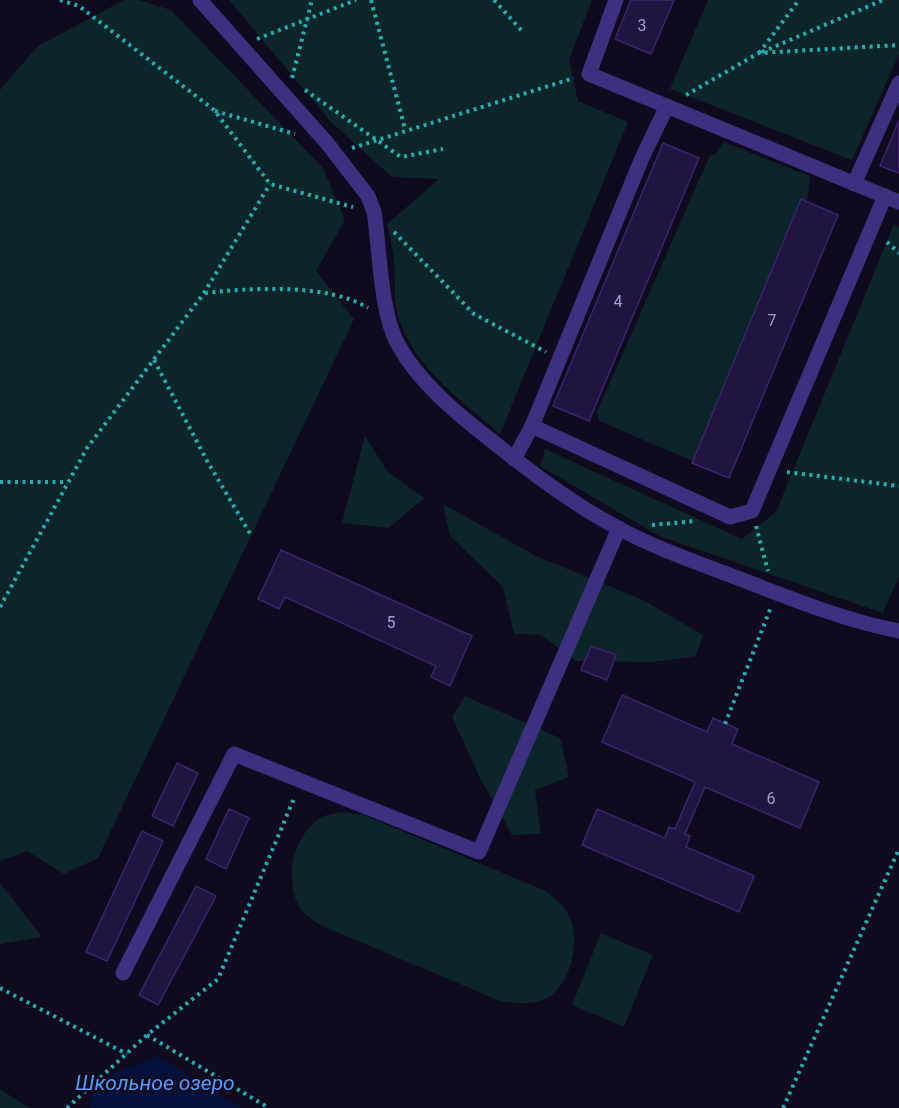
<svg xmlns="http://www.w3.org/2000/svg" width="899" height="1108" font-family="Roboto,sans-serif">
  <rect width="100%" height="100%" fill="#0f0a1d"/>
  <g fill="#0c2528">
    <polygon points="124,0 138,0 171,10 323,168 345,220 316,271 354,319 98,858 64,874 27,851 0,861 0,90 38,46"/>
    <path d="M229,0h363l-23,60 9,41 50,21 -128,312c-40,-35 -89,-68 -103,-122 -4,-16 -1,-35 -3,-51 -1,-13 -4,-25 -7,-37l52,-45 -47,-2 -61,-55z"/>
    <polygon points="708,0 899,0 899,54 852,160 670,89"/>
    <polygon points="723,142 810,176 808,196 695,462 599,421 597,412 710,155 715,155"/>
    <polygon points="894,224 899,227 899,576 883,613 659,536 540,466 545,449 742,539 776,512"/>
    <polygon points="365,436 387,471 424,498 389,528 342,523"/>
    <polygon points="443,504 536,556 643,600 703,635 696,656 652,662 576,661 541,635 514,634 503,587 450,536"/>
    <polygon points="465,696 560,738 569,777 535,790 541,834 512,835 480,778 452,717"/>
    <path d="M342,812l22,3 182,76c11,9 22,18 26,32 7,25 -3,67 -30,77 -14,5 -27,3 -42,1l-182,-77c-6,-5 -14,-10 -18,-16 -17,-28 -7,-76 24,-92 5,-2 13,-3 18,-4z"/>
    <polygon points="0,883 42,937 0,944"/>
    <polygon points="601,933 653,955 624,1027 572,1005"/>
    <polygon points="0,1089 29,1108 0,1108"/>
  </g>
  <polygon fill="#04123b" points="158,1056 242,1108 90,1108 93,1081"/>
  <g fill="#221440" stroke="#3b246e" stroke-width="1.5">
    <polygon points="631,0 674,0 651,54 615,39"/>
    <polygon points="899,120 899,173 880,166"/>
    <polygon points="663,143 699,158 589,421 553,406"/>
    <polygon points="801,199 838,215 729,478 692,463"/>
    <polygon points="281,550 472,636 450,686 431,677 436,666 285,597 279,609 258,599"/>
    <polygon points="591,646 616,655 607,680 581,670"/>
    <polygon points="622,695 707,732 713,718 738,729 732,744 819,782 800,828 705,787 685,834 690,836 686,847 754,876 739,912 582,845 597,809 665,838 669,827 675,829 695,782 602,742"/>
    <polygon points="177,763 198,773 173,826 152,816"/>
    <polygon points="229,809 249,818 226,869 206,859"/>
    <polygon points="142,831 163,841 107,961 86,952"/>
    <polygon points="196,886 216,896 158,1005 139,995"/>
  </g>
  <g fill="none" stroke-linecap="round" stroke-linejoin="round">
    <g stroke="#22aeb7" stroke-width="4" stroke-dasharray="3 4.5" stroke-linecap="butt">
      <polyline points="60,0 79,6 214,110 270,184 353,207"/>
      <polyline points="371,0 405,129"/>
      <polyline points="494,0 522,31"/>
      <polyline points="257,39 356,0"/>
      <polyline points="762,52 883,0"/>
      <polyline points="759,53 799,0"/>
      <polyline points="292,78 312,0"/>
      <polyline points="305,90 401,157 443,149"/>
      <polyline points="686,95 759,53 899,45"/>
      <polyline points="215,111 295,134"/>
      <polyline points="352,148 574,78"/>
      <polyline points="394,232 474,314 546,352"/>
      <polyline points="887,242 899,253"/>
      <path d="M205,293c44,-5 124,-10 163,15"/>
      <polyline points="154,360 206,459 252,537"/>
      <polyline points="787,472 899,486"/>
      <polyline points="0,482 66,482"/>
      <polyline points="652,525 696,521"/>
      <polyline points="756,526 768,571"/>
      <polyline points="0,607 87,448 204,293 270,184"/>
      <polyline points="725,724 771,607"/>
      <polyline points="0,988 127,1054"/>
      <polyline points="147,1035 269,1108"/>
      <polyline points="67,1108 147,1035 218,979 295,796"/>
      <polyline points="783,1108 899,849"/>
    </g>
    <g stroke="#3d3081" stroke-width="15">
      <path d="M200,0l127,143 41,53 6,16c6,38 6,102 25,134 20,36 56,66 88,91 41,33 84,66 131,91 41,22 86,37 130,54 49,19 99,39 151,49"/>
      <polyline points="616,0 589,74 899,202"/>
      <polyline points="854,184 899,83"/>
      <polyline points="532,426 642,158 667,106"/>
      <polyline points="514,459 532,426 730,517 752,511 885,196"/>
      <polyline points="123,973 234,754 479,852 619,528"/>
    </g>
  </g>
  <g text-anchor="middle" stroke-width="5" stroke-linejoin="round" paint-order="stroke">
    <g font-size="16" fill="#a79acf">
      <text x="642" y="31">3</text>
      <text x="618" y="307">4</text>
      <text x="772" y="326">7</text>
      <text x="391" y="628">5</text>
      <text x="771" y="804">6</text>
    </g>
    <g font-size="21" font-style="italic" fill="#549cff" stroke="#0f0a1d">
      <text x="155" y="1090">Школьное озеро</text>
    </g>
  </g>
</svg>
